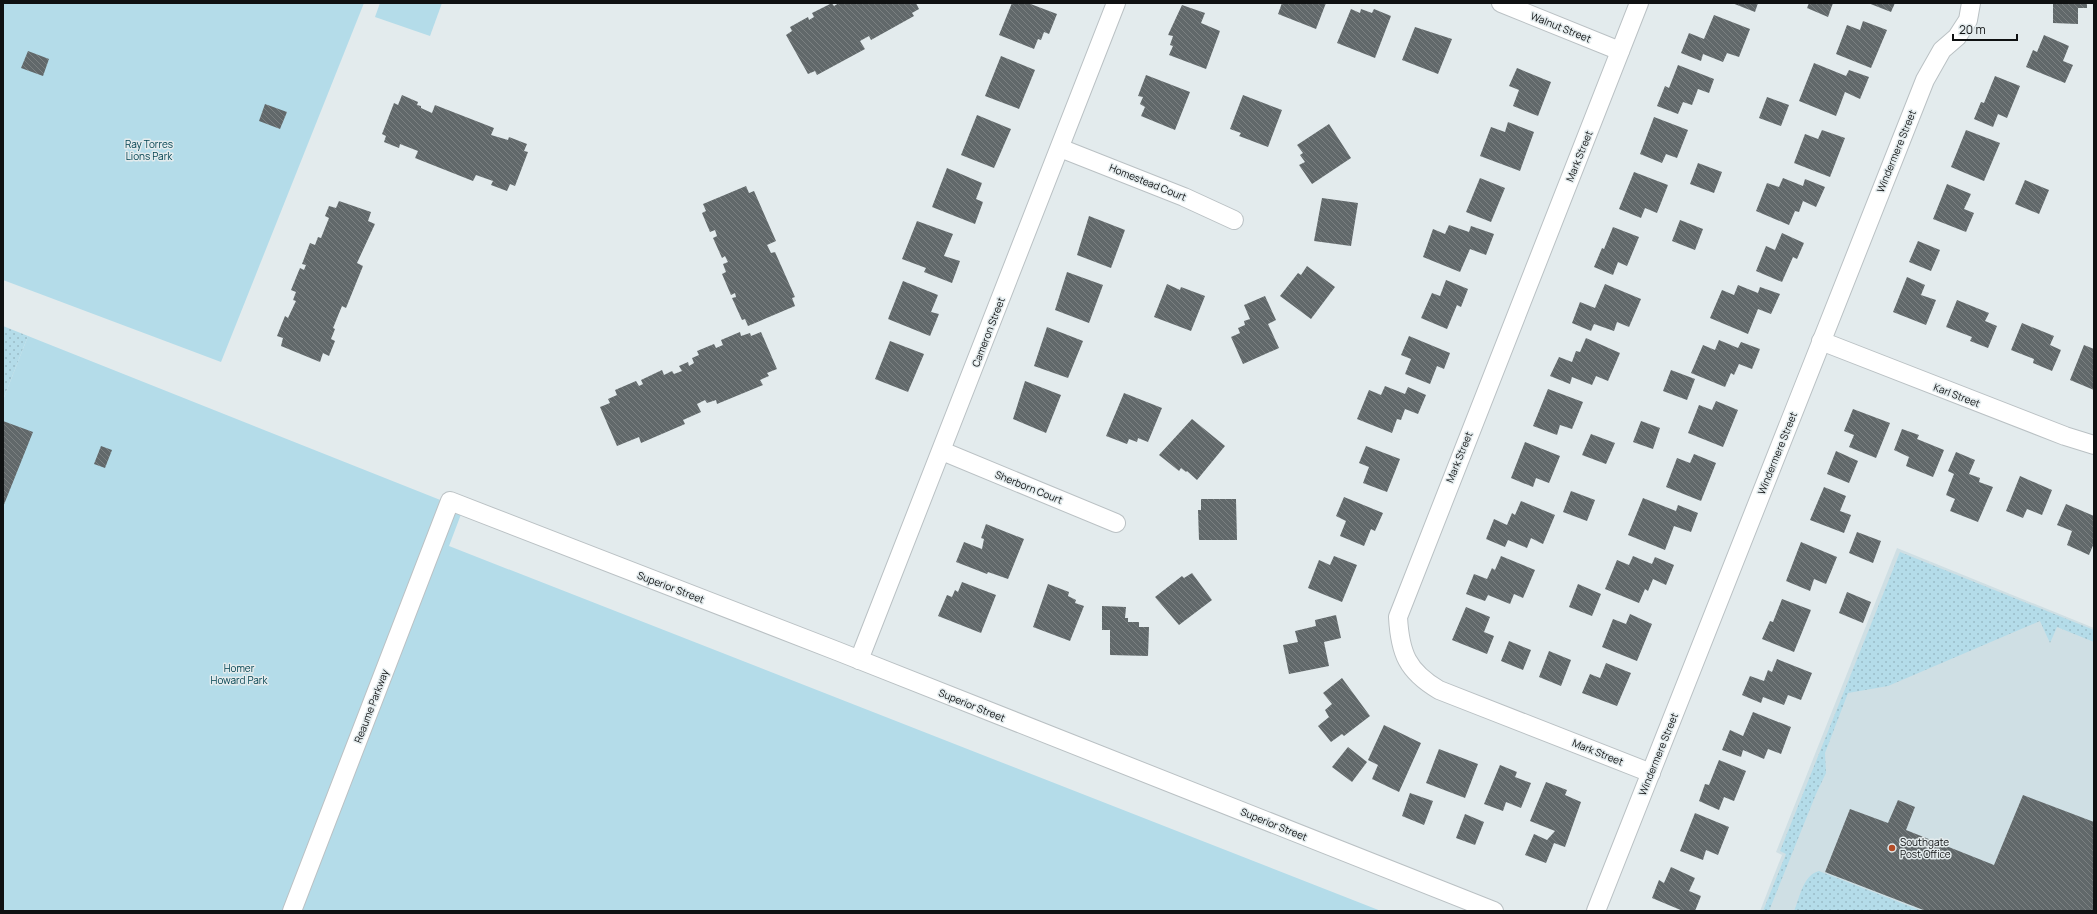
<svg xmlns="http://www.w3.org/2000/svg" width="2097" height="914" font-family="Manrope,sans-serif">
  <defs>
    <pattern id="grass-dots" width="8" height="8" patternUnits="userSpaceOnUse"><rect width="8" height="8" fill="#b4dce9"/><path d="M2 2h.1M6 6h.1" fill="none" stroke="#9abcc7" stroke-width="1.8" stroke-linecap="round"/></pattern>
    <pattern id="building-back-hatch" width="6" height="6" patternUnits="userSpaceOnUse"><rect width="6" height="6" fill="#61686a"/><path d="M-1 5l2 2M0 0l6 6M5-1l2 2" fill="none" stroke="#7b8081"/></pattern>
  </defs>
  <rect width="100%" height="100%" fill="#e3ebed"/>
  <polygon fill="#cfdfe4" points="1897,548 2094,628 2094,911 1760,911 1782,855 1776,852"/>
  <g fill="url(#grass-dots)">
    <polygon points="3,326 28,336 3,400"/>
    <polygon points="1900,552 2094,630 2094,642 2057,627 2050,643 2040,621 1888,686 1848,693 1825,753 1826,773 1816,794 1769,911 1763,911 1786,854 1780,851"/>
    <path d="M1819,871l103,40h-128c6,-14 9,-36 25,-40z"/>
  </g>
  <g fill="#b4dce9">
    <polygon points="3,3 364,3 221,362 3,280"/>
    <polygon points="380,3 442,3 430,36 375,17"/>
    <polygon points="28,336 463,509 449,546 1381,911 3,911 3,400"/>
  </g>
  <g fill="url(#building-back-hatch)">
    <polygon points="832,3 834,6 839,3 916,3 919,9 912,13 914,16 871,40 869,36 860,41 865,49 817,75 815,71 808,74 786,35 792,31 790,27 808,17 809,20 814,17 812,13"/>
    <polygon points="1012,3 1028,3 1057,14 1049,34 1044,32 1041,40 1038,39 1034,49 999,35"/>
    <polygon points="1282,3 1326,3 1316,29 1278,14"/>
    <polygon points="1732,3 1758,3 1755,12"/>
    <polygon points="1809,3 1833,3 1828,17 1807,8"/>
    <polygon points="1868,3 1895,3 1891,12"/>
    <polygon points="2053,3 2087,3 2087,8 2078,8 2078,24 2053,23"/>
    <polygon points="1182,5 1205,13 1201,23 1220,31 1206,69 1169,55 1173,46 1170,45 1173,36 1168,35"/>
    <polygon points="1351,9 1360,13 1361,9 1372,13 1374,9 1391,16 1375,58 1337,43"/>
    <polygon points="1714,15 1750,29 1739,57 1727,53 1723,62 1703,54 1701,61 1681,53 1689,33 1704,39"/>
    <polygon points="1863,21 1887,30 1871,68 1836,54 1847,25 1860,30"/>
    <polygon points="1415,27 1452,39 1438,74 1402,60"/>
    <polygon points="2044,35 2069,46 2063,61 2073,65 2065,83 2026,67 2033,50 2037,52"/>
    <polygon points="28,51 49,59 43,76 21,68"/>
    <polygon points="1001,56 1035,70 1019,109 985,96"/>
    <polygon points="1814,63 1846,76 1849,70 1869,77 1860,99 1845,92 1836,116 1799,101"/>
    <polygon points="1678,65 1714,79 1709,93 1698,89 1692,105 1683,102 1678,114 1657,106 1665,86 1669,88"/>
    <polygon points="1517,68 1551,82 1538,116 1513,106 1519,90 1509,86"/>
    <polygon points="1146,75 1190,92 1175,130 1141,116 1145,107 1140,104 1143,97 1138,96"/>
    <polygon points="1995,76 2020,86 2007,118 1998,114 1993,127 1974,119 1981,102 1984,103"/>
    <polygon points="402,95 418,102 417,105 421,106 421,108 432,113 435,105 494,128 491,135 508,140 509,137 527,144 524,151 528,152 515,186 510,184 507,191 491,185 493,181 476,175 473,181 415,158 418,151 400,144 399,148 384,142 386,136 382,134 394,103 398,105"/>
    <polygon points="1243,95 1282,110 1268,147 1239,136 1241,133 1230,129"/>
    <polygon points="1767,97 1789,105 1781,126 1759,118"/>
    <polygon points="265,104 287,112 280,129 259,121"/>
    <polygon points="977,115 1011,129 994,168 961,155"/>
    <polygon points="1654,117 1688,130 1677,158 1666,154 1662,163 1640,154"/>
    <polygon points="1508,122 1534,132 1520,171 1480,156 1491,127 1505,132"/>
    <polygon points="1329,124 1351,158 1312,184 1299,165 1305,162 1300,155 1303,153 1297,145"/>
    <polygon points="1822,130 1845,138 1830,177 1794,163 1805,134 1818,139"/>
    <polygon points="1966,130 2000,143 1984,181 1951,167"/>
    <polygon points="1698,163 1722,172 1714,193 1690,184"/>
    <polygon points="947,168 982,183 976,199 983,202 975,224 932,207"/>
    <polygon points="1634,172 1668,185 1657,213 1645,208 1641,218 1619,209"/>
    <polygon points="1480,178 1505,188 1491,222 1466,212"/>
    <polygon points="1783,178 1803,186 1805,179 1825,187 1816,207 1803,201 1799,212 1795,211 1789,225 1756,211 1767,183 1779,187"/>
    <polygon points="2025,180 2049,190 2039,214 2015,204"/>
    <polygon points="1947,184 1971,194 1964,209 1974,213 1966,232 1933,219"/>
    <polygon points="746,186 749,193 754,191 776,241 767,245 771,253 775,252 795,297 792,298 795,306 748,326 745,319 742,320 732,298 736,297 735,293 731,295 722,274 726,272 723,264 728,262 725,256 722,258 713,238 717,236 715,230 710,232 702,213 706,211 703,204"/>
    <polygon points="1322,198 1358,203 1351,246 1314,241"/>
    <polygon points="339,201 371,212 368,221 375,224 357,263 363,266 346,308 342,306 333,328 335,329 331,339 335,341 329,356 323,353 320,362 281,346 283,338 277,336 285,316 288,318 296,301 293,300 296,292 291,290 300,268 304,270 306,265 302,264 310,243 315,245 318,237 321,238 329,218 325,216 329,206 336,208"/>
    <polygon points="1089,216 1125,230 1111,268 1077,255"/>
    <polygon points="1680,220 1703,229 1695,250 1672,241"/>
    <polygon points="917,221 953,234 944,256 960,261 952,283 924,272 926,268 902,259"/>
    <polygon points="1449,225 1469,232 1471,226 1494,234 1486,255 1470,249 1460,272 1423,257 1433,229 1445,234"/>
    <polygon points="1613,227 1639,237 1627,266 1618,262 1613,275 1594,267 1602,248 1604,249"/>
    <polygon points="1782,233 1804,243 1797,259 1793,257 1782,282 1756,271 1766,246 1775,250"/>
    <polygon points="1918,241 1940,250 1931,271 1909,262"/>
    <polygon points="1307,266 1335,287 1311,319 1280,296 1298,273 1301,275"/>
    <polygon points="1067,272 1103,285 1089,323 1055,310"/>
    <polygon points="1907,277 1925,285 1921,295 1936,300 1926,325 1893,312"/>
    <polygon points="1446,280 1468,289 1461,307 1457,305 1447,329 1421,318 1432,293 1440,296"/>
    <polygon points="903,281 938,295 931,312 939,314 930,336 888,319"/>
    <polygon points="1167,284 1180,290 1181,287 1205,296 1191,331 1154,317"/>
    <polygon points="1605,284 1641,299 1629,327 1617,322 1614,331 1594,324 1591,331 1572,323 1580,302 1595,308"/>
    <polygon points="1738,285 1758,293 1760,287 1780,294 1771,314 1758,309 1748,334 1710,318 1722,290 1734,295"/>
    <polygon points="1265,296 1276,320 1268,324 1279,348 1243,364 1231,337 1240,333 1238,328 1245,325 1244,321 1250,319 1244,305"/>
    <polygon points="1957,300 1989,313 1985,321 1997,326 1988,348 1970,341 1972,337 1946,327"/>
    <polygon points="2022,323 2054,336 2050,345 2061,350 2052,371 2033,363 2034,359 2011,350"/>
    <polygon points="1047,327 1083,341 1068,378 1034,366"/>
    <polygon points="740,332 741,336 750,333 751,336 761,332 777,369 767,373 769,376 760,380 763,385 717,404 716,400 707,403 705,400 697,404 701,412 683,420 685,424 641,443 639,437 617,446 600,407 610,403 608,399 617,395 615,390 636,381 639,386 643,384 641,380 662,370 664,375 672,371 674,374 682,371 679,366 688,362 689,366 694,363 692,358 699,355 697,351 714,344 716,348 723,345 721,340"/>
    <polygon points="1409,336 1450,353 1444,369 1437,366 1430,384 1405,374 1411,359 1401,355"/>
    <polygon points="1586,338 1620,353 1608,381 1596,376 1592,385 1572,377 1570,384 1550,376 1559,357 1572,362 1576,351 1580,352"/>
    <polygon points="1719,340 1738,348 1741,342 1760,349 1752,369 1739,364 1734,375 1731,373 1725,387 1691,373 1703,345 1715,350"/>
    <polygon points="890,341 924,354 908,392 875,379"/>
    <polygon points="2084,345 2094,349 2094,390 2070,380"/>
    <polygon points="1671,370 1695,379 1687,400 1663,391"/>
    <polygon points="1025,381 1061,395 1046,433 1013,419"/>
    <polygon points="1385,386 1405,394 1408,387 1426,395 1418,414 1405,409 1401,420 1397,419 1392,433 1357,419 1369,390 1381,395"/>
    <polygon points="1548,389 1583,402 1572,429 1560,425 1557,435 1533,426"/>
    <polygon points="1124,393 1162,408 1148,442 1138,438 1137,442 1129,439 1127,444 1106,436"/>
    <polygon points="1716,401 1738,410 1723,447 1688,433 1699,405 1712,410"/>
    <polygon points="1853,409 1890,423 1876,458 1849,447 1854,435 1844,431"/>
    <polygon points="1192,419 1225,446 1197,480 1187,471 1186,472 1181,468 1179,471 1159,455"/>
    <polygon points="3,421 33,432 3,507"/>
    <polygon points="1641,421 1660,428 1653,449 1633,442"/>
    <polygon points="1902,429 1919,435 1917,439 1944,450 1933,477 1906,466 1909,457 1894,450"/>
    <polygon points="1591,434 1615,443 1606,464 1582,455"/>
    <polygon points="1525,442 1560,456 1549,483 1536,478 1533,487 1511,478"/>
    <polygon points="101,446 112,450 105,468 94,464"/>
    <polygon points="1366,446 1400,459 1387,492 1363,483 1369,467 1359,463"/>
    <polygon points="1836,451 1858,461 1849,483 1827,474"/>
    <polygon points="1956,452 1975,460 1969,474 1980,478 1979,482 1993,487 1978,522 1950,511 1955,499 1946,495 1954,474 1948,471"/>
    <polygon points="1694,454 1716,463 1701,501 1666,487 1677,458 1690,463"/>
    <polygon points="2020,476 2052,490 2042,515 2027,509 2023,518 2006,511"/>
    <polygon points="1824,487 1846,496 1840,511 1851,515 1844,533 1810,520"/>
    <polygon points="1571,491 1595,500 1587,521 1563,512"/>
    <polygon points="1344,497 1383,513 1375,531 1371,529 1364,546 1340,536 1346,521 1336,516"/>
    <polygon points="1643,498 1676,511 1678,505 1698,513 1691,532 1674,526 1665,550 1628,535"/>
    <polygon points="1201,499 1236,499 1237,540 1199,540 1198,510 1201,510"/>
    <polygon points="1521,501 1555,515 1543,544 1531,538 1527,548 1508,540 1505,547 1486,539 1494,519 1507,525 1512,513 1515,515"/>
    <polygon points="2066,504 2094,516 2094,543 2089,555 2067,545 2072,531 2057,525"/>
    <polygon points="986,524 1024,539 1008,579 988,572 987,574 956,562 964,542 982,549 984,539 981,538"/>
    <polygon points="1857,532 1881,541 1873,563 1849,553"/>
    <polygon points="1801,542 1837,557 1826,584 1814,579 1810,591 1786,581"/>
    <polygon points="1334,556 1357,565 1342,602 1308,588 1319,560 1330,565"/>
    <polygon points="1501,556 1535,570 1523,598 1514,594 1510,604 1488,595 1485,601 1466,594 1474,574 1487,579 1492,568 1495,570"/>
    <polygon points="1633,556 1652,564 1655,557 1674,565 1666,585 1653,579 1648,591 1645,589 1639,603 1605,589 1617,560 1629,565"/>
    <polygon points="1192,573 1212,600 1179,625 1155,597 1182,576 1184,578"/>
    <polygon points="962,582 996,595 981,633 938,616 947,595 952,597 955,590 958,592"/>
    <polygon points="1048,584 1069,592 1068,596 1076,600 1075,603 1084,606 1070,641 1033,627"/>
    <polygon points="1578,584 1601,594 1592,616 1569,607"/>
    <polygon points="1847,592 1871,602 1863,623 1839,613"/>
    <polygon points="1782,599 1811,610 1794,652 1762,639 1770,621 1773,622"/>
    <polygon points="1102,606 1126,607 1125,618 1128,618 1128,622 1139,622 1139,627 1149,627 1148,656 1110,655 1110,630 1102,630"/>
    <polygon points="1466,607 1490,617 1484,632 1494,636 1487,654 1452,640"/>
    <polygon points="1630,614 1652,624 1637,661 1602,647 1613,619 1626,624"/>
    <polygon points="1336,615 1341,638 1324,642 1329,666 1289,674 1283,645 1298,642 1295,631 1316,626 1315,620"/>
    <polygon points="1509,641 1531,650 1523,670 1501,661"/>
    <polygon points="1549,651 1571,660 1561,686 1539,677"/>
    <polygon points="1777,659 1812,673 1801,700 1788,695 1784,705 1763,697 1761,703 1742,695 1750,676 1764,681 1768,670 1772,672"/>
    <polygon points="1606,663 1631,673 1617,706 1582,693 1590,674 1600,678"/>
    <polygon points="1342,678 1370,716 1344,736 1342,734 1331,742 1318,726 1329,717 1325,710 1332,704 1323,693"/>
    <polygon points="1753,712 1791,727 1781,754 1768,749 1764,759 1743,750 1741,757 1722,750 1730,730 1743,736"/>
    <polygon points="1384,725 1421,743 1399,792 1372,779 1378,765 1368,760"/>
    <polygon points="1348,747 1367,762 1352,782 1332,767"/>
    <polygon points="1439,749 1478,764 1465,798 1426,783"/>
    <polygon points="1719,760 1746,771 1734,801 1724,797 1719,810 1699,801 1705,784 1709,785"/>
    <polygon points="1500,765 1517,772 1515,777 1531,783 1521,808 1506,802 1503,811 1484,804"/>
    <polygon points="1546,782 1567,790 1565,795 1581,802 1565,847 1554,843 1546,863 1525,855 1534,834 1547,840 1555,831 1530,821"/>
    <polygon points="1410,793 1433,801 1424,825 1402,816"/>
    <polygon points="2023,795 2094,822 2094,911 1926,911 1825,872 1850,809 1888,823 1898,800 1915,807 1906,830 1994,865"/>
    <polygon points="1695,813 1729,827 1718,855 1706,850 1703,860 1680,851"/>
    <polygon points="1465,814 1484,822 1475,845 1456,838"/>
    <polygon points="1671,867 1695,878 1689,891 1701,896 1695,911 1683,911 1652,898 1659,880 1664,883"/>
  </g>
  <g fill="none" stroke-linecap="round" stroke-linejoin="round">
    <g stroke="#bac1c4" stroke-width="20">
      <g id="street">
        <polyline points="1501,3 1620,51"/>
        <path d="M1639,3l-241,614c2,36 9,54 41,73l212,83"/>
        <polyline points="1060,148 1184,197 1234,220"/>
        <polyline points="1821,341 2065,436 2094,445"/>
        <polyline points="942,451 1116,523"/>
        <polyline points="859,660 1116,3"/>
        <polyline points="292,911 450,501 837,651 1494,911"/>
        <polyline points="1596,911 1925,80 1942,50 1957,37 1968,20 1971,3"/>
      </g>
    </g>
    <use href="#street" stroke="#fff" stroke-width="18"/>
  </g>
  <circle fill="#b34c27" stroke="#e3ebed" stroke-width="1.5" cx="1892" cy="848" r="4"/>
  <g text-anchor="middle" stroke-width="3" stroke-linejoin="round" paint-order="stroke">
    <g font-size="10" fill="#0f1112" stroke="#e3ebed">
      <text transform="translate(1561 27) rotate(22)" y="4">Walnut Street</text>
      <text transform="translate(1896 151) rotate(-68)" y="4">Windermere Street</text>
      <text transform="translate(1579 156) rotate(-68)" y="4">Mark Street</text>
      <text transform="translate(1148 182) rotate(22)" y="4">Homestead Court</text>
      <text transform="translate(988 332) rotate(-69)" y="4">Cameron Street</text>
      <text transform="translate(1957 395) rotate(21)" y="4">Karl Street</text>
      <text transform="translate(1777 453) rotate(-68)" y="4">Windermere Street</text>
      <text transform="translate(1459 457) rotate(-68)" y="4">Mark Street</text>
      <text transform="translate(1029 487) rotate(22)" y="4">Sherborn Court</text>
      <text transform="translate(671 587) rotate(21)" y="4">Superior Street</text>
      <text transform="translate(972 705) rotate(22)" y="4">Superior Street</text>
      <text transform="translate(371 706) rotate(-69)" y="4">Reaume Parkway</text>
      <text transform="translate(1598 752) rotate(22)" y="4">Mark Street</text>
      <text transform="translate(1658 754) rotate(-68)" y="4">Windermere Street</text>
      <text transform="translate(1274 824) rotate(22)" y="4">Superior Street</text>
    </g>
    <g font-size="10" fill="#00414f" stroke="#e3ebed">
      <text x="149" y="148">Ray Torres<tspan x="149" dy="12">Lions Park</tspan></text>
      <text x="239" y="672">Homer<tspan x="239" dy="12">Howard Park</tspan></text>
    </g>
    <g font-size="10" fill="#0f1112" stroke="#e3ebed" text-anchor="start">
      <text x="1900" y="846">Southgate<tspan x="1900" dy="12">Post Office</tspan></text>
    </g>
  </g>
  <rect width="2097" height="914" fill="none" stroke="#0f1112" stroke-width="8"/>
  <path d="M1953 34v6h64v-6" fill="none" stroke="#0f1112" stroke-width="2"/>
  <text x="1959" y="34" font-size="12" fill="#0f1112" stroke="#e3ebed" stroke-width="3" paint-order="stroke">20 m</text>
</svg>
